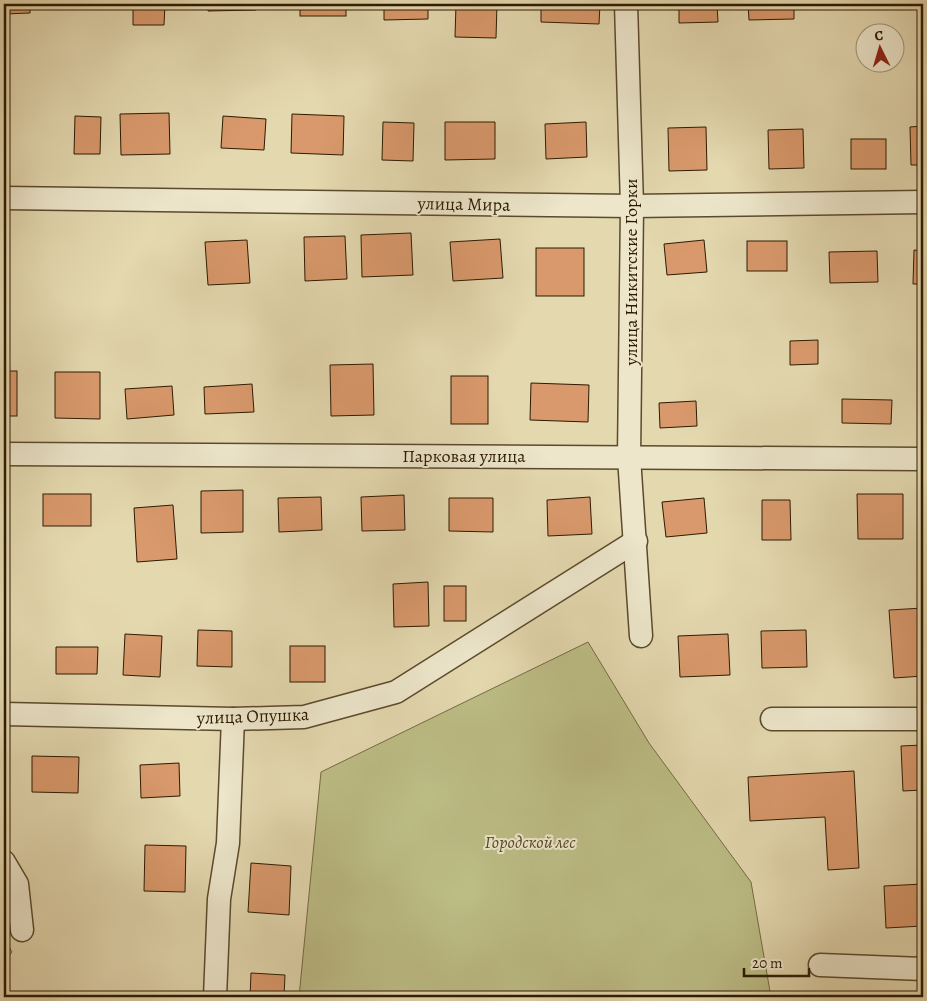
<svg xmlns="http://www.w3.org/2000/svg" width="927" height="1001" font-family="Alegreya,serif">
  <rect width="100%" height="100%" fill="#e4d8af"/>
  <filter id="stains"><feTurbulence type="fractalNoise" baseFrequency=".004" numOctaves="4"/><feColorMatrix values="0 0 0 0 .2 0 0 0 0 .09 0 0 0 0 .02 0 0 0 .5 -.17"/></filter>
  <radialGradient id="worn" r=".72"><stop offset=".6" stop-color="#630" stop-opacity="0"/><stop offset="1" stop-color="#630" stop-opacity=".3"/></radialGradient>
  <g fill="#bcbc85" stroke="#746b43">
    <polygon points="588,642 649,743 751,882 771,997 299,997 321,772"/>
    <polygon points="4,938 12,952 4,962"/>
  </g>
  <g fill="#d9996c" stroke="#2d1a01">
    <polygon points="4,4 30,4 30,13 4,14"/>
    <polygon points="133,4 165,4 164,25 133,25"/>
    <polygon points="208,4 256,4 256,10 208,11"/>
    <rect x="300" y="4" width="46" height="12"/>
    <polygon points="384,4 428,4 428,19 384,20"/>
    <polygon points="456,4 497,4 496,38 455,37"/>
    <polygon points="541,4 600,4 599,24 541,22"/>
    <polygon points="679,4 717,4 718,22 679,23"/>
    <polygon points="748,4 794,4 794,19 749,20"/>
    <polygon points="169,113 170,154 121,155 120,114"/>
    <polygon points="292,114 344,116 343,155 291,153"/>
    <polygon points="75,116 101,117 100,154 74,154"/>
    <polygon points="223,116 266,119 264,150 221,148"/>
    <polygon points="383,122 414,123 413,161 382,160"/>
    <polygon points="445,122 495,122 495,159 445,160"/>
    <polygon points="586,122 587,157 546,159 545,124"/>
    <polygon points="923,126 923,165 911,165 910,127"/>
    <polygon points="706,127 707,170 669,171 668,128"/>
    <polygon points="803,129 804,168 769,169 768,130"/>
    <rect x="851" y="139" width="35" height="30"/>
    <polygon points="411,233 413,275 362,277 361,235"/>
    <polygon points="345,236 347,279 305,281 304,237"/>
    <polygon points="500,239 503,278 453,281 450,242"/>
    <polygon points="247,240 250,283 208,285 205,242"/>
    <polygon points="704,240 707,272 667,275 664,244"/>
    <rect x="747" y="241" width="40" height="30"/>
    <rect x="536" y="248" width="48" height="48"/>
    <polygon points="914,250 923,251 923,284 913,284"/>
    <polygon points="877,251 878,282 830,283 829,252"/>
    <polygon points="818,340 818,364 790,365 790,341"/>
    <polygon points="373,364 374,415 331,416 330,365"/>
    <rect x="4" y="371" width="13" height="45"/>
    <polygon points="55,372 100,372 100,419 55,418"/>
    <rect x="451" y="376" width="37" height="48"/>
    <polygon points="531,383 589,385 588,422 530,420"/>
    <polygon points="252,384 254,412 205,414 204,387"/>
    <polygon points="172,386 174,415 127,419 125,389"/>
    <polygon points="842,399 892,400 891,424 842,423"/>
    <polygon points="696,401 697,426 660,428 659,403"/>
    <polygon points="243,490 243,532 201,533 201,491"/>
    <polygon points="4,492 7,492 9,530 4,530"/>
    <rect x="43" y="494" width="48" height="32"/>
    <polygon points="857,494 903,494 903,539 858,539"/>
    <polygon points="404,495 405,530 362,531 361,497"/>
    <polygon points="321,497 322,530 279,532 278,498"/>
    <polygon points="590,497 592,534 548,536 547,500"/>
    <polygon points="449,498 493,498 493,532 449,531"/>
    <polygon points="704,498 707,533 666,537 662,502"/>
    <polygon points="762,500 790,500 791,540 762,540"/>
    <polygon points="173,505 177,559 137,562 134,508"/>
    <polygon points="428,582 429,626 394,627 393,584"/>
    <rect x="444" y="586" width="22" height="35"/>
    <polygon points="923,608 923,676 894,678 889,610"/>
    <polygon points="198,630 232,631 232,667 197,666"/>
    <polygon points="806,630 807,667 762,668 761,631"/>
    <polygon points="125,634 162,636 160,677 123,675"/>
    <polygon points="728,634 730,675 680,677 678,636"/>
    <rect x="290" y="646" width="35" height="36"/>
    <polygon points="56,647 98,647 97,674 56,674"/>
    <polygon points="923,745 923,790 903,791 901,746"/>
    <polygon points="32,756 79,757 78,793 32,792"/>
    <polygon points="179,763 180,796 141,798 140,765"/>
    <polygon points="854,771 859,868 828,870 825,817 750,821 748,777"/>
    <polygon points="145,845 186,846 185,892 144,891"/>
    <polygon points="251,863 291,866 289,915 248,912"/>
    <polygon points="923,884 923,926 886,928 884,886"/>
    <polygon points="251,973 285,975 284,997 250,997"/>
  </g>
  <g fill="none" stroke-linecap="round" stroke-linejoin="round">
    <g stroke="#5b4a2c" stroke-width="25">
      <g id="minor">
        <polyline points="626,4 632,206 629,457 641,636"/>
        <polyline points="4,198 632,206 923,202"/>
        <polyline points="4,454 923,459"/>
        <polyline points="4,714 233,719 304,717 396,692 636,541"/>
        <polyline points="772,719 923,719"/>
        <polyline points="4,862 17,884 22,930"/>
        <polyline points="820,965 923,969"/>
        <polyline points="215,997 219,899 228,843 233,719"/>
      </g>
    </g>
    <use href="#minor" stroke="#ede6cb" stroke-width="22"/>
  </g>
  <g text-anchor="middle" stroke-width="4" stroke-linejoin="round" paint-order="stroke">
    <g font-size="18" fill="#2d1a01" stroke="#ede6cb">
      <text transform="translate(464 204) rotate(1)" y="6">улица Мира</text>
      <text transform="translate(631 272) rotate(-90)" y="6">улица Никитские Горки</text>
      <text x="464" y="462">Парковая улица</text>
      <text transform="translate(253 716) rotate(-2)" y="6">улица Опушка</text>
    </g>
    <g font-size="18" font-style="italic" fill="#584b29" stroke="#ede6cb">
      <text x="530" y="848">Городской лес</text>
    </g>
  </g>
  <rect width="927" height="1001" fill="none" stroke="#e4d8af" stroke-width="20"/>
  <rect x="5" y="5" width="917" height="991" fill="none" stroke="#2d1a01" stroke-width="2.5"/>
  <rect x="10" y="10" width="907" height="981" fill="none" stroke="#2d1a01"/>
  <g transform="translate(880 48) rotate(355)"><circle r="24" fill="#ede6cb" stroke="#a0947a"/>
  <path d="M0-4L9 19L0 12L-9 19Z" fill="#8f2418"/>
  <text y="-8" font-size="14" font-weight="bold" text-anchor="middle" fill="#2d1a01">С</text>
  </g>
  <path d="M744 968v8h65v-8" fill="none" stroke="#2d1a01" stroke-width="2.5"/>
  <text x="752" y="968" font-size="15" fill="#2d1a01" stroke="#ede6cb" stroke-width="4" paint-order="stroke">20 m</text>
  <rect width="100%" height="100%" filter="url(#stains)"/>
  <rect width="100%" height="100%" fill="url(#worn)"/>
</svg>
